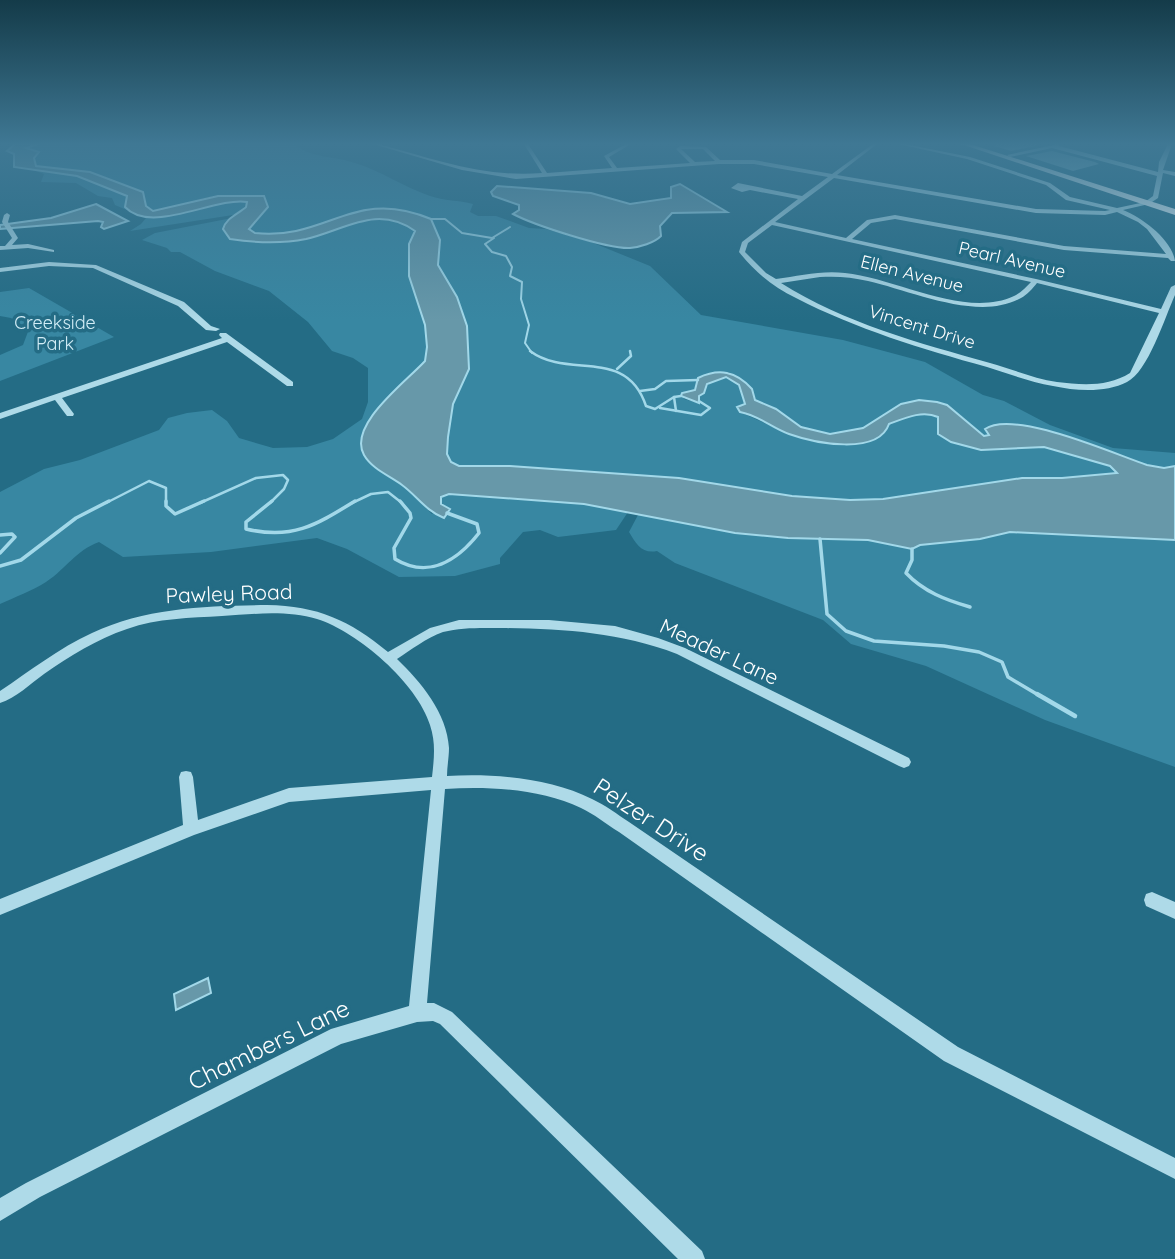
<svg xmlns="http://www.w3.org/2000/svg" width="1175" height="1259" font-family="Quicksand,sans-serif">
  <rect width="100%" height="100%" fill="#246c85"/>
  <g fill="#3887a2">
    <path d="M38,144h256c16,14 40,12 61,19 26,8 49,24 75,33 14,5 29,4 43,8l-3,8 8,4h18l33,12 17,1 45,13 59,24 51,49 142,25 82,22 58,33 21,6 46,24 63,23 62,5v13c-38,7 -73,-23 -109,-30 -18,-3 -65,-3 -82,0l-25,-22 -22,-12 -18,-2 -18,4 -38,24 -33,6 -15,-2 -14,-5 -25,-18 -21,-9 -26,-28 -31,11 -3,7 -13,3 2,6 15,4c0,-15 14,-24 27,-26l13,8 6,20 -5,7 49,22 35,8 95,-28 19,3 -1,10 45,23 63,-3 65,19 7,7 -55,5h-40l-139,21 -33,1 -58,-4 -113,-18 -220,-12 -8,-4 -4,-8 1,-17 5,-33 16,-35 -2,-43 -10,-29 -19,-32 2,-25 -9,-21c-74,-32 -106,21 -176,14l-6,-4 19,-22c-11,-4 -25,-12 -38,-12 -26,-1 -50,14 -77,16l-7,-5 -1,-7c-32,-26 -69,-28 -109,-33l-2,-8 5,-6 -13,-5z"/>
    <polygon points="36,171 77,176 120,192 127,196 133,213 195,210 225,202 248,202 242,210 233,215 130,231 141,224 146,218 115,205 112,198 98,196 76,183 41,182 44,174"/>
    <path d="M232,218l-7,6 5,15c26,4 51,6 77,0 38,-9 70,-35 108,-8l-6,13v32l16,49 2,22 -2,14 -44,43 -9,61 30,19 30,30 9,-10v-8l8,-2 135,10 151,29 53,5 80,2 44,9 8,-4 60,-6 30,-7 165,8v227l-130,-47 -119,-54 -75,-22 -28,-24 -148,-57 -18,-12c-15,3 -21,-7 -28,-19l9,-17 -10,-3 -12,18 -58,7 -18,-7 -17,2 -23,26v6l-45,12 -56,1 -52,-28 -30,-11 -106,14 -88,5 -24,-15c-24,9 -32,26 -53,40 -14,9 -31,15 -46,22v-112l44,-23 36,-9 79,-30 9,-12 19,-5 25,-3 15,11 12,17 34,10 34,-1 26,-8 29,-20 6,-17v-34l-15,-10 -21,-7 -24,-29 -39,-31 -54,-20 -35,-19h-9l-4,-4 -25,-8 13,-7z"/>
    <polygon points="29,288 114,337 0,381 0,355 23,345 29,329 11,318 0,316 0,292"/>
  </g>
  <g fill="#6798a9" stroke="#a2d8e9" stroke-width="2">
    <path d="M15,144h23l-12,4 13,4 -5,6 2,8 54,6 53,20 3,14 7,5 65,-15h46l4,11 -19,22 6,4c72,8 99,-47 176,-14l9,21 -2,25 19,32 10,29 2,43 -16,35 -5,33 -1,17 4,8 8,4h51l169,12 113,18 58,4 33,-1 139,-21h40l55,-5 -7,-7 -66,-19 -63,3 -30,-8 -13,-8v-17c-16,-7 -33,1 -49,7 -11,32 -75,19 -100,10 -17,-6 -31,-19 -49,-22l-3,-5 8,-3 -6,-19 -13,-8 -19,7 -3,9 -5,3v7l-18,-7 1,-3 13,-3 3,-12c21,-10 38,-7 54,11l3,11 21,9 25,18 29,7 33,-6 38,-24 18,-4 18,2 10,3 37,31 5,-1 -4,-6c29,-20 129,25 162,36l17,3 11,-2v74l-165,-8 -30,7 -60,6 -8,4 -44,-9 -80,-2 -53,-5 -151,-29 -135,-10 -8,3v7l9,5 -6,9c-18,-7 -27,-22 -42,-33 -12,-9 -30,-16 -38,-30 -17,-30 43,-74 61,-94l2,-14 -2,-22 -16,-49v-32l6,-13c-38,-27 -70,-1 -109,8 -25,5 -50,4 -76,0l-7,-10c3,-11 15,-15 23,-22l1,-5c-33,-5 -96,33 -122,5l2,-11 -50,-20 -63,-9v-13l-7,-3z"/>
    <path d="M680,184l47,28 -55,1 -12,13 1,10c-7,7 -21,11 -31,12 -23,1 -96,-23 -117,-34l6,-4v-5l-26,-9 -2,-4 6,-6 94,7 39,11 41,-6v-11z"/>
    <polygon points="96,204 128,221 104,229 101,227 103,222 98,221 0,229 0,225 51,218"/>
    <polygon points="208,978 211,993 176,1010 174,994"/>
  </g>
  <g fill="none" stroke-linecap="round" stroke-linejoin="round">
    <g stroke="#a2d8e9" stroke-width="2">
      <polyline points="431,219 445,219 462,233 492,238 510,227"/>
      <polyline points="494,238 485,244 492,252 506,256 512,267 510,276 522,282 521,299 529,325 525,343 532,353"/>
    </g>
    <g stroke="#a2d8e9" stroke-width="2.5">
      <path d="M530,351c39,29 96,-5 116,55l9,3 19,-12 7,-1"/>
      <polyline points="617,369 631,356 630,351"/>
      <polyline points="640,391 655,389 666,381 698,380"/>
      <polyline points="674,397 676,411"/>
      <polyline points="660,408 701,415 710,408 699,401"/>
      <polyline points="106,503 149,481 166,488 166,503"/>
      <polyline points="200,503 256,478 283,475 288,480 284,489 270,503"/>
      <polyline points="352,503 371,494 388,492 402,503"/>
    </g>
    <g stroke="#a2d8e9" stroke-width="3.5">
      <polyline points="166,501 166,506 175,514 204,501"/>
      <path d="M272,501l-26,21v7c47,11 70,-4 109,-28"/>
      <path d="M400,501l10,12 1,5 -17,30 1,11c33,20 62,2 84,-26l-2,-9 -30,-11"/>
      <polyline points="0,535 12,534 15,537 0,553"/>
      <polyline points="820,539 827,614 846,631 874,641 944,646 979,652 1002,662 1008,677 1040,696"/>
      <path d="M912,549v11l-6,13c18,19 40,27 64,34"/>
      <polyline points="0,566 21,560 76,518 109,501"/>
    </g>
    <polyline stroke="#a2d8e9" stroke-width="4.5" points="1037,694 1075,716"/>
  </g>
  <g fill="#75adc0">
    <polygon points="994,144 1035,144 1040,145 1011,151 994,146"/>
    <polygon points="1052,151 1095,162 1099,164 1073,171 1026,156"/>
  </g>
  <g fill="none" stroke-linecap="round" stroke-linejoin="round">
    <g fill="#aedae8" fill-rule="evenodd">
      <path d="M373,144h6c54,15 106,34 163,29l-18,-29h4l19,29 65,-5 -8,-12 22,-12h5l-22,13 8,11 73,-5 -14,-14 4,-3 26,1 14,13h34l78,14 41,-30h4l-40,31 199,34 69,2 5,-1 -44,-10 -20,-15 -79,-26 -69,-15h7l65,13 80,26 20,14 47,11 28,-6 8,-6 4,-20 -105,-28 -42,9 -3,-2 51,-11 2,1 -1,1 99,26 1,-10 9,-18h4l-9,26 12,2v4l-12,-3 -5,25 -9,6 -26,6c20,8 49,30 52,51h-4l-3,-3 -104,-8 -169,-31 -24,4 -19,16 184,40 125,30 10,-22 4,-2v10c-10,22 -27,77 -48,87 -21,11 -51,9 -74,4 -22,-4 -44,-12 -66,-19 -65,-18 -131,-38 -191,-69 -23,-11 -41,-26 -57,-46l3,-10 56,-43 -48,-9 -8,2 -11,-4 7,-5 64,13 26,-19 -74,-13h-35l-203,15 -54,-9zM681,149h22l12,12 -20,1zM834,178l202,35 69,2 12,-3 21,10 9,7 19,25 -102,-8 -169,-31 -28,5 -21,18 -71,-16zM772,225l259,57c-5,5 -10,11 -17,14 -49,23 -118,-18 -169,-23 -23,-3 -46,3 -69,6l-10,-6 -21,-21 3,-9zM820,277c16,-1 32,0 48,4 44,10 111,41 153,17 6,-3 12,-10 16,-15l122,30 -29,60c-22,14 -48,12 -73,9 -22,-3 -45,-13 -67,-19 -71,-20 -146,-40 -209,-80z"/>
      <polygon points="7,213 10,215 8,222 18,238 12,245 28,244 54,250 54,252 28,248 0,250 0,246 5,246 12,238 2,222 4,215"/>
      <polygon points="49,262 96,265 184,302 211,326 220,329 216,331 206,330 178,306 93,268 49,266 0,272 0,268"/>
      <polygon points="220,333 226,333 293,382 293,386 287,386 227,342 62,398 74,414 73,416 67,416 55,400 0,419 0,413 222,338 219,335"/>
      <path d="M267,605c51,1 82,15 121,47l42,-24 29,-8h90l66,6 43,12 27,10 224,110 2,4 -2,4 -5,2 -5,-2 -222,-112c-58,-22 -114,-25 -175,-26 -19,0 -40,-1 -59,4 -17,6 -32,18 -46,27 24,23 50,54 52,89 0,9 -2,19 -2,28 45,-3 104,2 145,23 13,6 25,15 37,23l329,225 217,111v21l-231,-118 -325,-229c-13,-8 -25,-18 -38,-24 -40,-19 -92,-22 -136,-19l-18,214h7l18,9 250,239 3,8h-27l-238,-235 -7,-3 -16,1 -76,22 -301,153 -40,24v-23l26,-15 305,-154 78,-23 22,-216 -142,12 -95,33 -194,80v-16l183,-74 -4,-48 2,-5 5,-1 5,1 2,5 5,43 91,-32 143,-11c2,-18 4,-34 -2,-52 -13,-42 -72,-93 -113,-106 -30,-9 -64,-5 -95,-3 -32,2 -64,2 -95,13 -30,10 -57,27 -83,45 -14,10 -28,24 -44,29v-12c30,-20 59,-43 92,-58 55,-26 116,-27 175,-28z"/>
      <polygon points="1152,892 1175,902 1175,919 1146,906 1144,900 1146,894"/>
    </g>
    <polygon fill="#f0fafe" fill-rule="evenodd" points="961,144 970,144 1175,209 1175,215"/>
  </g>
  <linearGradient id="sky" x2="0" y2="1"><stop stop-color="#143b49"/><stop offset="0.45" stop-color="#3f7894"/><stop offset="1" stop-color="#3f7894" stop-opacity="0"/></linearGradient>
  <rect width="1175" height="320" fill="url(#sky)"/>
  <g text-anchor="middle" stroke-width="7" stroke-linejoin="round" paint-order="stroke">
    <g font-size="18" fill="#fff" stroke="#246c85">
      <text transform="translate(1012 260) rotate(13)" y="6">Pearl Avenue</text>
      <text transform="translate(912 274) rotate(14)" y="6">Ellen Avenue</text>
      <text transform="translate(922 327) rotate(17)" y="6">Vincent Drive</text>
    </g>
    <g font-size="18" fill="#d2edf6" stroke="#246c85">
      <text x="55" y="329">Creekside<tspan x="55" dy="21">Park</tspan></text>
    </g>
    <g font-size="21" fill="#fff" stroke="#246c85">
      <text transform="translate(229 594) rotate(-2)" y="7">Pawley Road</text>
      <text transform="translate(719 652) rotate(25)" y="7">Meader Lane</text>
    </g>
    <g font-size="24" fill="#fff" stroke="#246c85">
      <text transform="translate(651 820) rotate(33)" y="8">Pelzer Drive</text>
      <text transform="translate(269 1045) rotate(-26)" y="8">Chambers Lane</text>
    </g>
  </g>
</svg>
